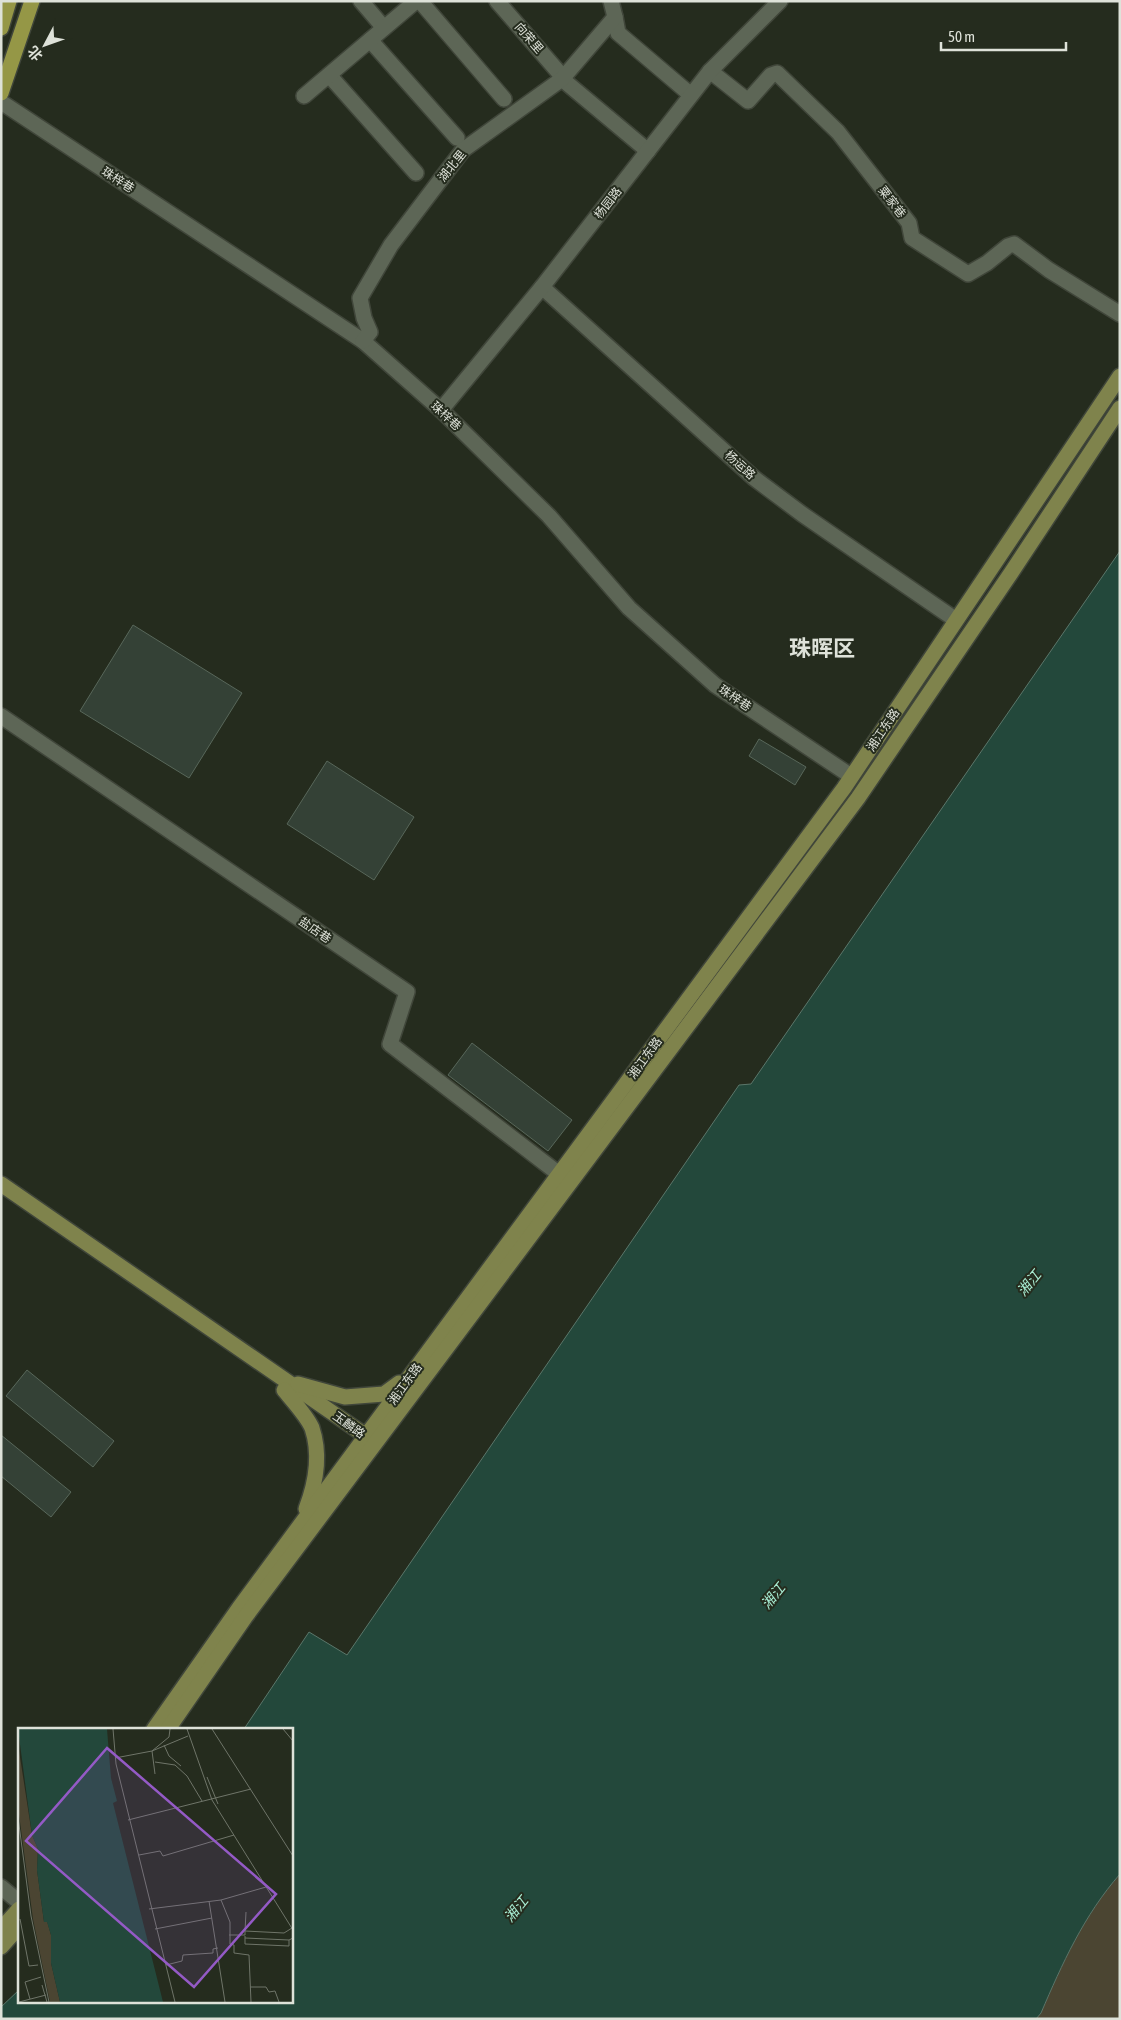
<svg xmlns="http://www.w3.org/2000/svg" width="1121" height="2020" font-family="'Asap Condensed','Noto Sans SC',sans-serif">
  <rect width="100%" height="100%" fill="#252c1e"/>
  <path fill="#4b4532" d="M1120,1874v145h-84l5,-6c21,-49 43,-98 79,-139z"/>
  <path fill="#23483b" stroke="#5b766a" d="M1120,551v1323c-36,41 -58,90 -79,139l-5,6h-1035v-12l18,-17v11h272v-272h-47l65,-97 38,23 392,-570 12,-1z"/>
  <g fill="#344136" stroke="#58675a">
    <polygon points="133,625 242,693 189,778 80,711"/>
    <polygon points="759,739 806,767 795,785 749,756"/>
    <polygon points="327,761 414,817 374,880 287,824"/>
    <polygon points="472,1043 572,1120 548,1151 448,1075"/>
    <polygon points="27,1370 114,1441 93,1467 6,1396"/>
    <polygon points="1,1435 71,1492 51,1517 1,1476"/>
  </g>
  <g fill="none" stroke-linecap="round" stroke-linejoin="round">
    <g stroke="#40463a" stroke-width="18">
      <g id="minor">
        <polyline points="361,1 384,28"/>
        <polyline points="420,1 504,99"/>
        <polyline points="497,1 561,75"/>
        <polyline points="615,17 618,33 691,95"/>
        <polyline points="370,40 457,138"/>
        <polyline points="710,71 748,101 771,75 777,73 838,132 909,223 912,238 968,274 987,263 1008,246 1014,244 1049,270 1120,314"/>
        <polyline points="329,75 416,173"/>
        <polyline points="562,79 648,151"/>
        <polyline points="304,96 416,1"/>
        <polyline points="1,102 363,341 441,410 549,516 629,608 715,685 851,776"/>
        <polyline points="542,287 754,478 802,514 956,620"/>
        <polyline points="363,341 370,332 364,318 360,298 391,245 463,150 562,79 615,17 611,1"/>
        <polyline points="441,410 542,287 710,71 780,1"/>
        <polyline points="1,716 407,992 390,1044 559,1174"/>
        <polyline points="1,1887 19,1902"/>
      </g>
    </g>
    <g stroke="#40463a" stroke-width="18">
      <g id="major">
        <polyline points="1,1184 366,1436 371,1443"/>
        <polyline points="298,1384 345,1397 384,1394 399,1383"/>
        <path d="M284,1390c8,10 23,26 28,38 9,27 4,55 -6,81"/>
        <polyline points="154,1729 239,1608 844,788 1120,376"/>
        <polyline points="168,1729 246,1616 858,798 1011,573 1120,408"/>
        <polyline points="1,1929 19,1909"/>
        <polyline points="1,1947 19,1927"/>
      </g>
    </g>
    <g stroke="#40463a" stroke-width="18">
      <g id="highway">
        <polyline points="1,28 9,1"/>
        <polyline points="1,93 32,1"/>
      </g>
    </g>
    <use href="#minor" stroke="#5d6656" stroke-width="15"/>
    <use href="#major" stroke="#7f834c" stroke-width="15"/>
    <use href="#highway" stroke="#959746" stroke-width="15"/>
  </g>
  <g text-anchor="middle" stroke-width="4" stroke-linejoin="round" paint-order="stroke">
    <g font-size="12" fill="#dee2d9" stroke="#252c1e">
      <text transform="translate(529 38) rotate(49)" y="4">向荣里</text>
      <text transform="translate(452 166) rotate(-51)" y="4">湖北里</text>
      <text transform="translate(118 180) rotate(33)" y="4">珠梓巷</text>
      <text transform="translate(892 202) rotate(52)" y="4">粟家巷</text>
      <text transform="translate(608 203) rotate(-52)" y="4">杨园路</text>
      <text transform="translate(446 416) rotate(43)" y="4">珠梓巷</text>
      <text transform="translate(740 465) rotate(42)" y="4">杨运路</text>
      <text transform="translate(735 698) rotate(34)" y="4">珠梓巷</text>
      <text transform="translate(883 730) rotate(-56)" y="4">湘江东路</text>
      <text transform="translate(315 930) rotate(34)" y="4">盐店巷</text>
      <text transform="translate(645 1058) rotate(-54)" y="4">湘江东路</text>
      <text transform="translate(405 1384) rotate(-54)" y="4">湘江东路</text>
      <text transform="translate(349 1425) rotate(36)" y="4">玉麟路</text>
    </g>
    <g font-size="14" font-style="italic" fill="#a8edd3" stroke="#252c1e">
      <text transform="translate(1029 1283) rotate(-51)" y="5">湘江</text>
      <text transform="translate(773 1596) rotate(-51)" y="5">湘江</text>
      <text transform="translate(516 1909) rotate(-51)" y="5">湘江</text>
    </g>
    <g font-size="22" font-weight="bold" fill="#dee2d9" stroke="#252c1e">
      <text x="822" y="656">珠晖区</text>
    </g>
  </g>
  <g transform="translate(18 1728)">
    <rect width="275" height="275" fill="#252c1e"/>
    <path d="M0,16l14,91 6,14 -1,21 7,52 3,-1 4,14v28l9,39h-10l-17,-83 -15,-112z" fill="#4b4532"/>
    <path d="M0,1h89l4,49 6,23 -4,2 50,199h-103l-9,-39v-28l-4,-13h-3l-7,-52 1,-21 -6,-14z" fill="#23483b"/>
    <path fill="none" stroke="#6f7569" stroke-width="1" d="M95,1l3,35 59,238M169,1l25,71 81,130M194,1l81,127M265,1l10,12M146,17l5,11 12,10M134,23l17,-14 1,-8M134,23l3,23M97,30l37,-7 36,-15M137,34l20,3 12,11 15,25M189,49l11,27M0,89l13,99 18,86M110,92l123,-31M121,127l21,-4 3,5 71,-21M203,172l9,22v22l4,1v8l15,2 2,47M191,173l16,101M131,181l72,-9 45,-13M2,191l9,47 9,-1M137,201l57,-11M227,203l1,-19M211,207h16v-4l39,2 8,-5M227,208v8l44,2v-6M227,210l44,2 4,-2M148,237l16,-4 1,-6 30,-2v-4l5,-1M24,257l5,17M232,259h16l3,5 6,-1 4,11M12,271l-5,-17 16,-5M1,274l27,-7"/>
    <path fill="#945ac6" fill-opacity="0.15" stroke="#945ac6" stroke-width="2.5" d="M89,20l169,146 -82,93 -168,-146z"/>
    <rect width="275" height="275" fill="none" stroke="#dee2d9" stroke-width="2.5"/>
  </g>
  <rect width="1121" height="2020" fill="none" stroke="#dee2d9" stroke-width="5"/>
  <g transform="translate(45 45) rotate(229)" stroke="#252c1e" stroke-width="4" paint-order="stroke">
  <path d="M0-4L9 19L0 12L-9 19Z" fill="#dee2d9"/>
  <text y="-8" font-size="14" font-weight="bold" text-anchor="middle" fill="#dee2d9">北</text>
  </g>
  <path d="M941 42v8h125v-8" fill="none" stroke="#dee2d9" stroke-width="2.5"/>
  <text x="948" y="42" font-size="15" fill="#dee2d9" stroke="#252c1e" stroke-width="4" paint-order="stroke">50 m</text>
</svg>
